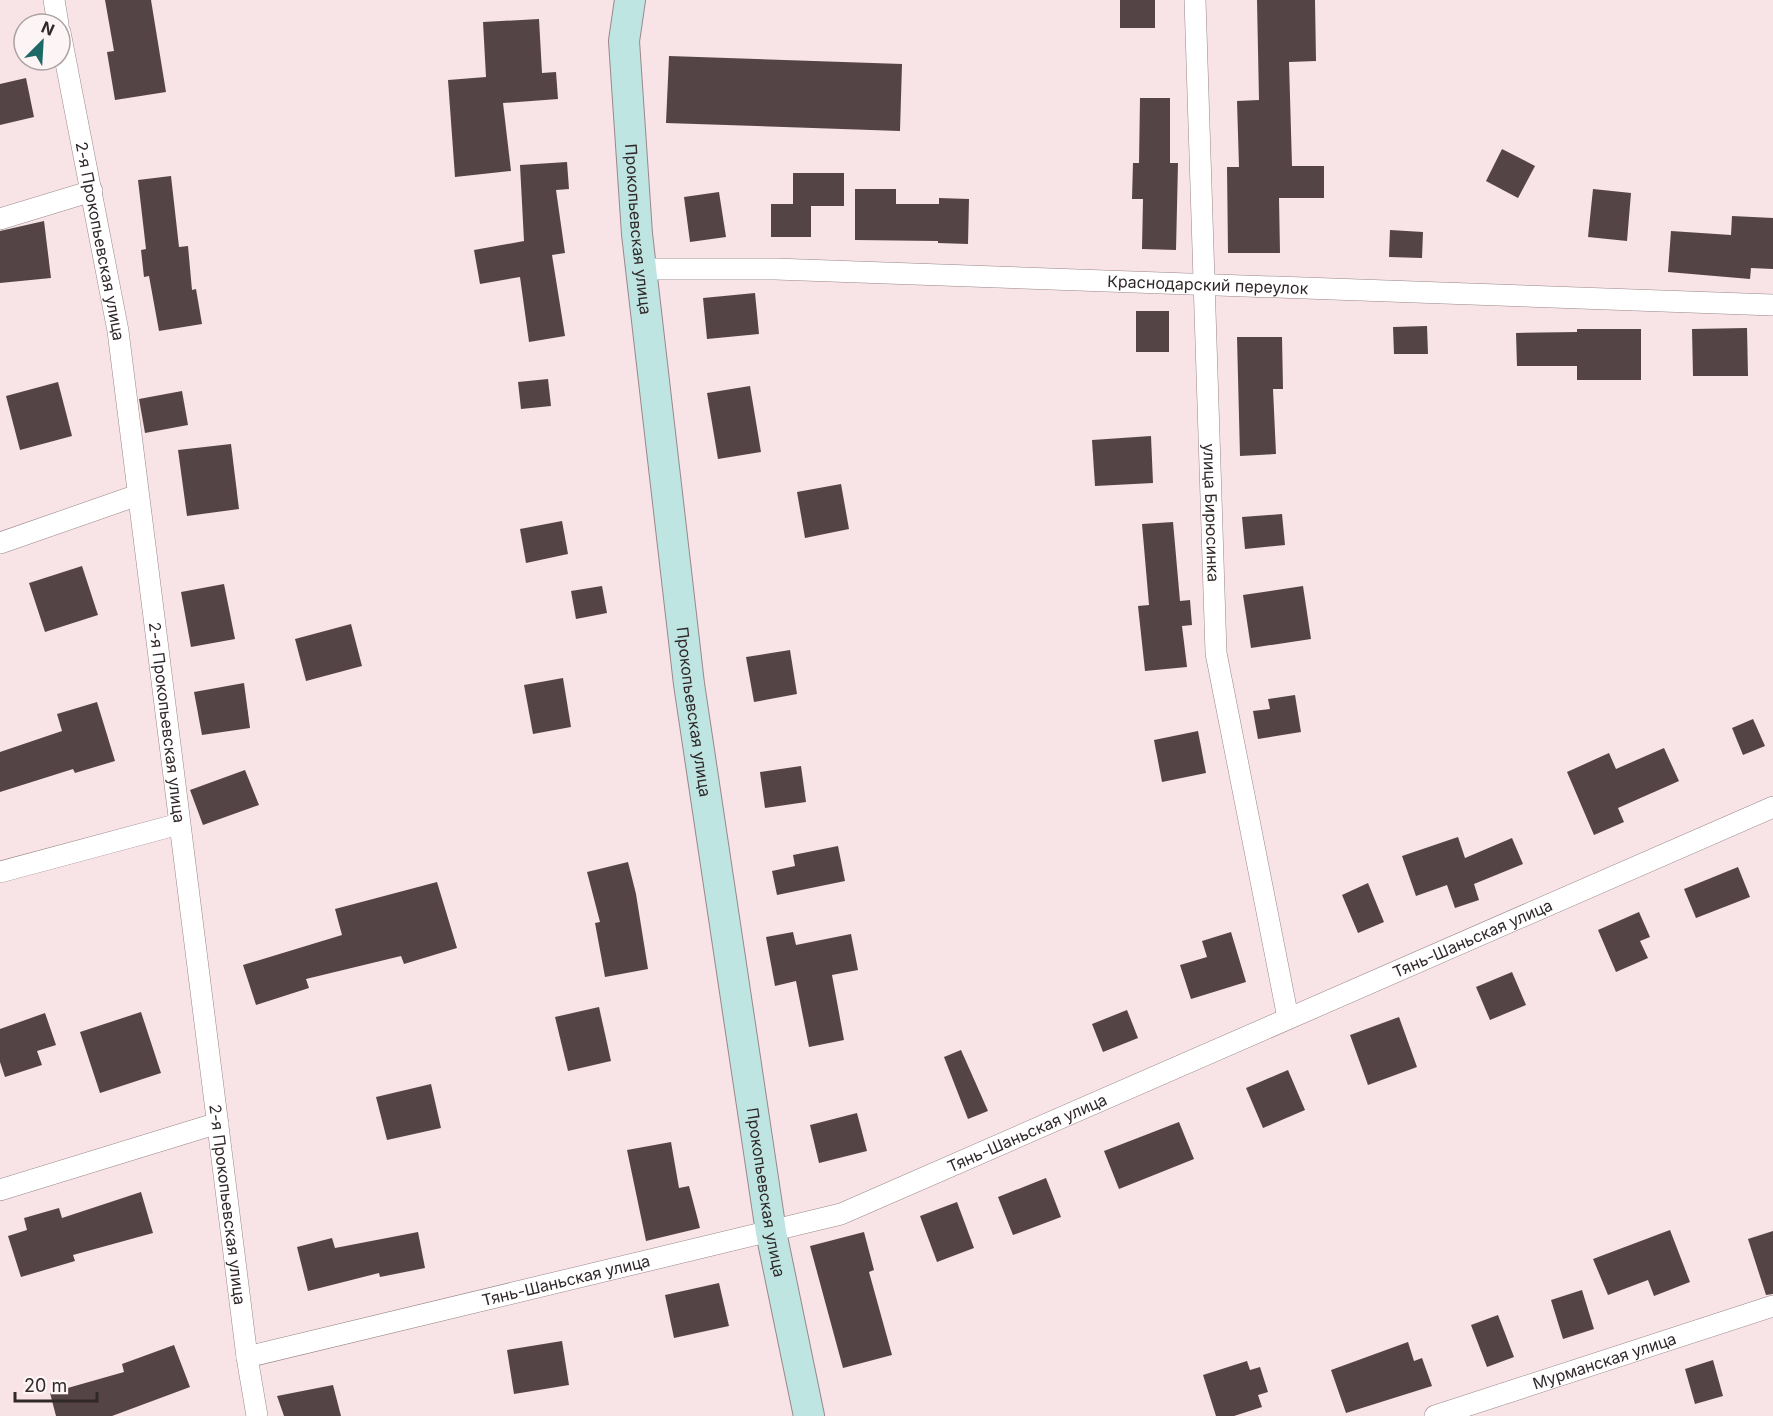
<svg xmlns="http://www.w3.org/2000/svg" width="1773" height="1416" font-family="Inter,sans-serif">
  <rect width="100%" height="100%" fill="#f8e3e6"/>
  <g fill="#554446">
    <polygon points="105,0 151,0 166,92 115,100 107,52 114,51"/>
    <rect x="1120" y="0" width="35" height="28"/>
    <polygon points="1257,0 1315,0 1316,61 1289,62 1292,166 1324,166 1324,198 1279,198 1280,253 1228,253 1227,167 1239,167 1237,101 1259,100"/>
    <polygon points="539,19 542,73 556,72 558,99 503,103 511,171 455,177 448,80 486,77 483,22"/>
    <polygon points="669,56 902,64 900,131 666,123"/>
    <polygon points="26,78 34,117 0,125 0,84"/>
    <polygon points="1140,98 1170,98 1170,163 1178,163 1176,250 1142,249 1143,199 1132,199 1133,163 1139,163"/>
    <polygon points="1502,149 1535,166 1518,198 1486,181"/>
    <polygon points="567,162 569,189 556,190 565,253 552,255 565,336 529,342 520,277 480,284 474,250 524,241 520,165"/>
    <polygon points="793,173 844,173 844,206 811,206 811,237 771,237 771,204 793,204"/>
    <polygon points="171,176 179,247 188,246 192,290 196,289 202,324 159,331 149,276 144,277 141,250 146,249 138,180"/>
    <polygon points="855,189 896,189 896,204 939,204 939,198 969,199 968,244 938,243 938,241 855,240"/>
    <polygon points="1593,189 1631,193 1627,241 1588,237"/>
    <polygon points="719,192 726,237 690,242 684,197"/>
    <polygon points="1732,216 1773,218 1773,269 1751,268 1750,279 1668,272 1671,231 1731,235"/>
    <polygon points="44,221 51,278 0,283 0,231"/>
    <polygon points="1390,230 1423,232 1422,258 1389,257"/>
    <polygon points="755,293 759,334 707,339 703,298"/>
    <rect x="1136" y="311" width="33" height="41"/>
    <polygon points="1427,326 1428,354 1394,354 1393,327"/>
    <polygon points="1747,328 1748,376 1693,376 1692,329"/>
    <polygon points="1577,329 1641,329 1641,380 1577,380 1577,366 1517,366 1516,333 1577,332"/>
    <polygon points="1237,337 1282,337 1283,389 1273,389 1276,454 1240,456"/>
    <polygon points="548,379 551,406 521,409 518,382"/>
    <polygon points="58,382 72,436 20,450 6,396"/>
    <polygon points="750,386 761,452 718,459 707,393"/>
    <polygon points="182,391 188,425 145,433 139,399"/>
    <polygon points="1151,436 1153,483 1095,486 1092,440"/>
    <polygon points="231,444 239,509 187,516 178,450"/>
    <polygon points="841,484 849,529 805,538 797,492"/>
    <polygon points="1282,514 1285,545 1245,549 1242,517"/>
    <polygon points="562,521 568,554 526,563 520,529"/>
    <polygon points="1173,522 1180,601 1190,600 1192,625 1182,626 1187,667 1145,671 1138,606 1149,605 1142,524"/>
    <polygon points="82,566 98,615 45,632 29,583"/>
    <polygon points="224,584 235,639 191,647 181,592"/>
    <polygon points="602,586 607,613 576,619 571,591"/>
    <polygon points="1303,586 1311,639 1251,648 1243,595"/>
    <polygon points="351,624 362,666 306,681 295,639"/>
    <polygon points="790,650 797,694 754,702 746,657"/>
    <polygon points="563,678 571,727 533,734 524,685"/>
    <polygon points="244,683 250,728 202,735 194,692"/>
    <polygon points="1295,695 1301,732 1258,739 1253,711 1270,709 1268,699"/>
    <polygon points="97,702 115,761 75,773 73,769 0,792 0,752 62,731 57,714"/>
    <polygon points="1753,719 1765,746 1743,755 1732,728"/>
    <polygon points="1198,731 1206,773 1162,782 1154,740"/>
    <polygon points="1664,748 1679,781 1618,808 1624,822 1594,835 1567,772 1609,753 1616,769"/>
    <polygon points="801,766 806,802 765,808 760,772"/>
    <polygon points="245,770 259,805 203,825 190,790"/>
    <polygon points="1458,837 1465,858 1512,838 1523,864 1474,884 1479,900 1455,908 1447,885 1416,896 1402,856"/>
    <polygon points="838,846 845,881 777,895 772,871 795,866 793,855"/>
    <polygon points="628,862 636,894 648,969 605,977 595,923 600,922 587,872"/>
    <polygon points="1738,867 1750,897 1696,918 1684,889"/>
    <polygon points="437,882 457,948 404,964 401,956 306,979 309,988 256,1005 243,965 342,935 335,909"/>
    <polygon points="1368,883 1384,922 1358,933 1342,895"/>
    <polygon points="1639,912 1650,937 1640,941 1648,958 1616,972 1598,930"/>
    <polygon points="793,932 796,945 851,934 858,970 832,975 844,1040 809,1047 796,981 775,986 766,937"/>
    <polygon points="1231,932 1246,982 1191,999 1180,965 1207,957 1202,941"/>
    <polygon points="1512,972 1526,1005 1490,1020 1476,987"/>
    <polygon points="599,1007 611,1061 568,1071 555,1017"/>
    <polygon points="1127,1010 1138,1038 1103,1052 1092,1024"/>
    <polygon points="141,1012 161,1073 100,1093 80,1032"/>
    <polygon points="45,1013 56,1045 37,1051 42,1065 5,1077 0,1062 0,1029"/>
    <polygon points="1399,1017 1417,1067 1368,1085 1350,1035"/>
    <polygon points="961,1050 988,1111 968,1119 944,1057"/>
    <polygon points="1288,1070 1305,1110 1263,1128 1246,1088"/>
    <polygon points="431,1084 441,1128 387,1140 376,1097"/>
    <polygon points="857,1113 867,1151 819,1163 810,1125"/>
    <polygon points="1179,1122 1194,1159 1119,1189 1104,1151"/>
    <polygon points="671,1142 679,1188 689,1186 700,1228 646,1241 627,1150"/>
    <polygon points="1046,1178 1061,1217 1013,1235 998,1197"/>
    <polygon points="141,1192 153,1233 73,1255 75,1261 21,1277 8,1236 27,1230 24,1218 59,1208 62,1218"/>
    <polygon points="957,1202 974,1248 937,1262 920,1216"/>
    <polygon points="1670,1230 1690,1282 1654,1296 1648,1280 1608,1295 1593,1259"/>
    <polygon points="1773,1231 1773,1294 1766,1295 1748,1239"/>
    <polygon points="418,1232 425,1268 380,1277 379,1273 308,1291 297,1247 332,1238 335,1248"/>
    <polygon points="864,1232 874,1270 869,1272 892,1355 843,1368 810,1246"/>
    <polygon points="719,1283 729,1326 674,1338 665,1295"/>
    <polygon points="1582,1290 1594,1329 1563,1339 1551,1300"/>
    <polygon points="1498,1315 1514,1357 1487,1367 1471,1325"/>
    <polygon points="562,1341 569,1385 514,1394 507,1350"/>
    <polygon points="1408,1342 1414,1361 1422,1358 1432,1386 1346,1413 1331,1370"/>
    <polygon points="174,1345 190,1387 112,1416 56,1416 50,1393 124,1372 122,1364"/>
    <polygon points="1713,1360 1723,1396 1695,1404 1685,1369"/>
    <polygon points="1247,1361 1250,1370 1260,1367 1268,1392 1258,1395 1262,1407 1234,1416 1216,1416 1203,1375"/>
    <polygon points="333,1385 341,1416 284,1416 277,1396"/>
  </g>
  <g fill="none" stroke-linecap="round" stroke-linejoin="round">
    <g stroke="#998789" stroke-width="22">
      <g id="minor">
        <polyline points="54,0 58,24"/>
        <path id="s1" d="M1195,0l21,653 72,365"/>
        <path id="s2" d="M60,32l58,299 129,1026 10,59"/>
        <polyline points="0,219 92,191"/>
        <path id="s3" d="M641,269h134l998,36"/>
        <polyline points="0,543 138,495"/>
        <polyline points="0,872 179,824"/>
        <polyline points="0,1190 218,1123"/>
        <path id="s4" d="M247,1357l594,-143 932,-407"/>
        <path id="s5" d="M1435,1416l338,-110"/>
      </g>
    </g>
    <g stroke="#998789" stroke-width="32">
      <g id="secondary">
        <path id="s6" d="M630,0l-6,41 13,193 52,450 82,548 38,184"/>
      </g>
    </g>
    <use href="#minor" stroke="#fff" stroke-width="21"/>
    <use href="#secondary" stroke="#bee5e2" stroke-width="30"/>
  </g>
  <g text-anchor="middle" stroke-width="6" stroke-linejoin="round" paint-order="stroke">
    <g font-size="16" fill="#302829" stroke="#fcf4f5">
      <text dy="6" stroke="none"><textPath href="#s6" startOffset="230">Прокопьевская улица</textPath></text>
      <text dy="6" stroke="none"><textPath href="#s2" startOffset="213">2-я Прокопьевская улица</textPath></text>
      <text dy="6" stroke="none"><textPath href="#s3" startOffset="567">Краснодарский переулок</textPath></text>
      <text dy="6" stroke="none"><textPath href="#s1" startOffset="513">улица Бирюсинка</textPath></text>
      <text dy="6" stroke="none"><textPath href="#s6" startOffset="716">Прокопьевская улица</textPath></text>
      <text dy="6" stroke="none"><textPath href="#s2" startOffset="699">2-я Прокопьевская улица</textPath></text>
      <text dy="6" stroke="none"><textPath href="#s4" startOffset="1300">Тянь-Шаньская улица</textPath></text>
      <text dy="6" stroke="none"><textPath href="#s4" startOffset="814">Тянь-Шаньская улица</textPath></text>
      <text dy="6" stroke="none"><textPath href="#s6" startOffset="1202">Прокопьевская улица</textPath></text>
      <text dy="6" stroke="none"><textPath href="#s2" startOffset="1185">2-я Прокопьевская улица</textPath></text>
      <text dy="6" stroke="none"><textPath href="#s4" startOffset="328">Тянь-Шаньская улица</textPath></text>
      <text dy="6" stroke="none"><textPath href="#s5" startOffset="178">Мурманская улица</textPath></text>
    </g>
  </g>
  <g transform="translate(42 42) rotate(24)"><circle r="28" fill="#fcf4f5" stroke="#aaa2a3" stroke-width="1.5"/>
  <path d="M0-4.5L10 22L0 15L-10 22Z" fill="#1d6965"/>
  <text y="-9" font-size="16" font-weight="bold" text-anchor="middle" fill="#302829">N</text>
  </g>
  <path d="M15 1392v9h82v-9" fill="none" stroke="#302829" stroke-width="3"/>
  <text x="24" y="1392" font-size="18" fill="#302829" stroke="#fcf4f5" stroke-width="4.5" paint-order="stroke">20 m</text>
</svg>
